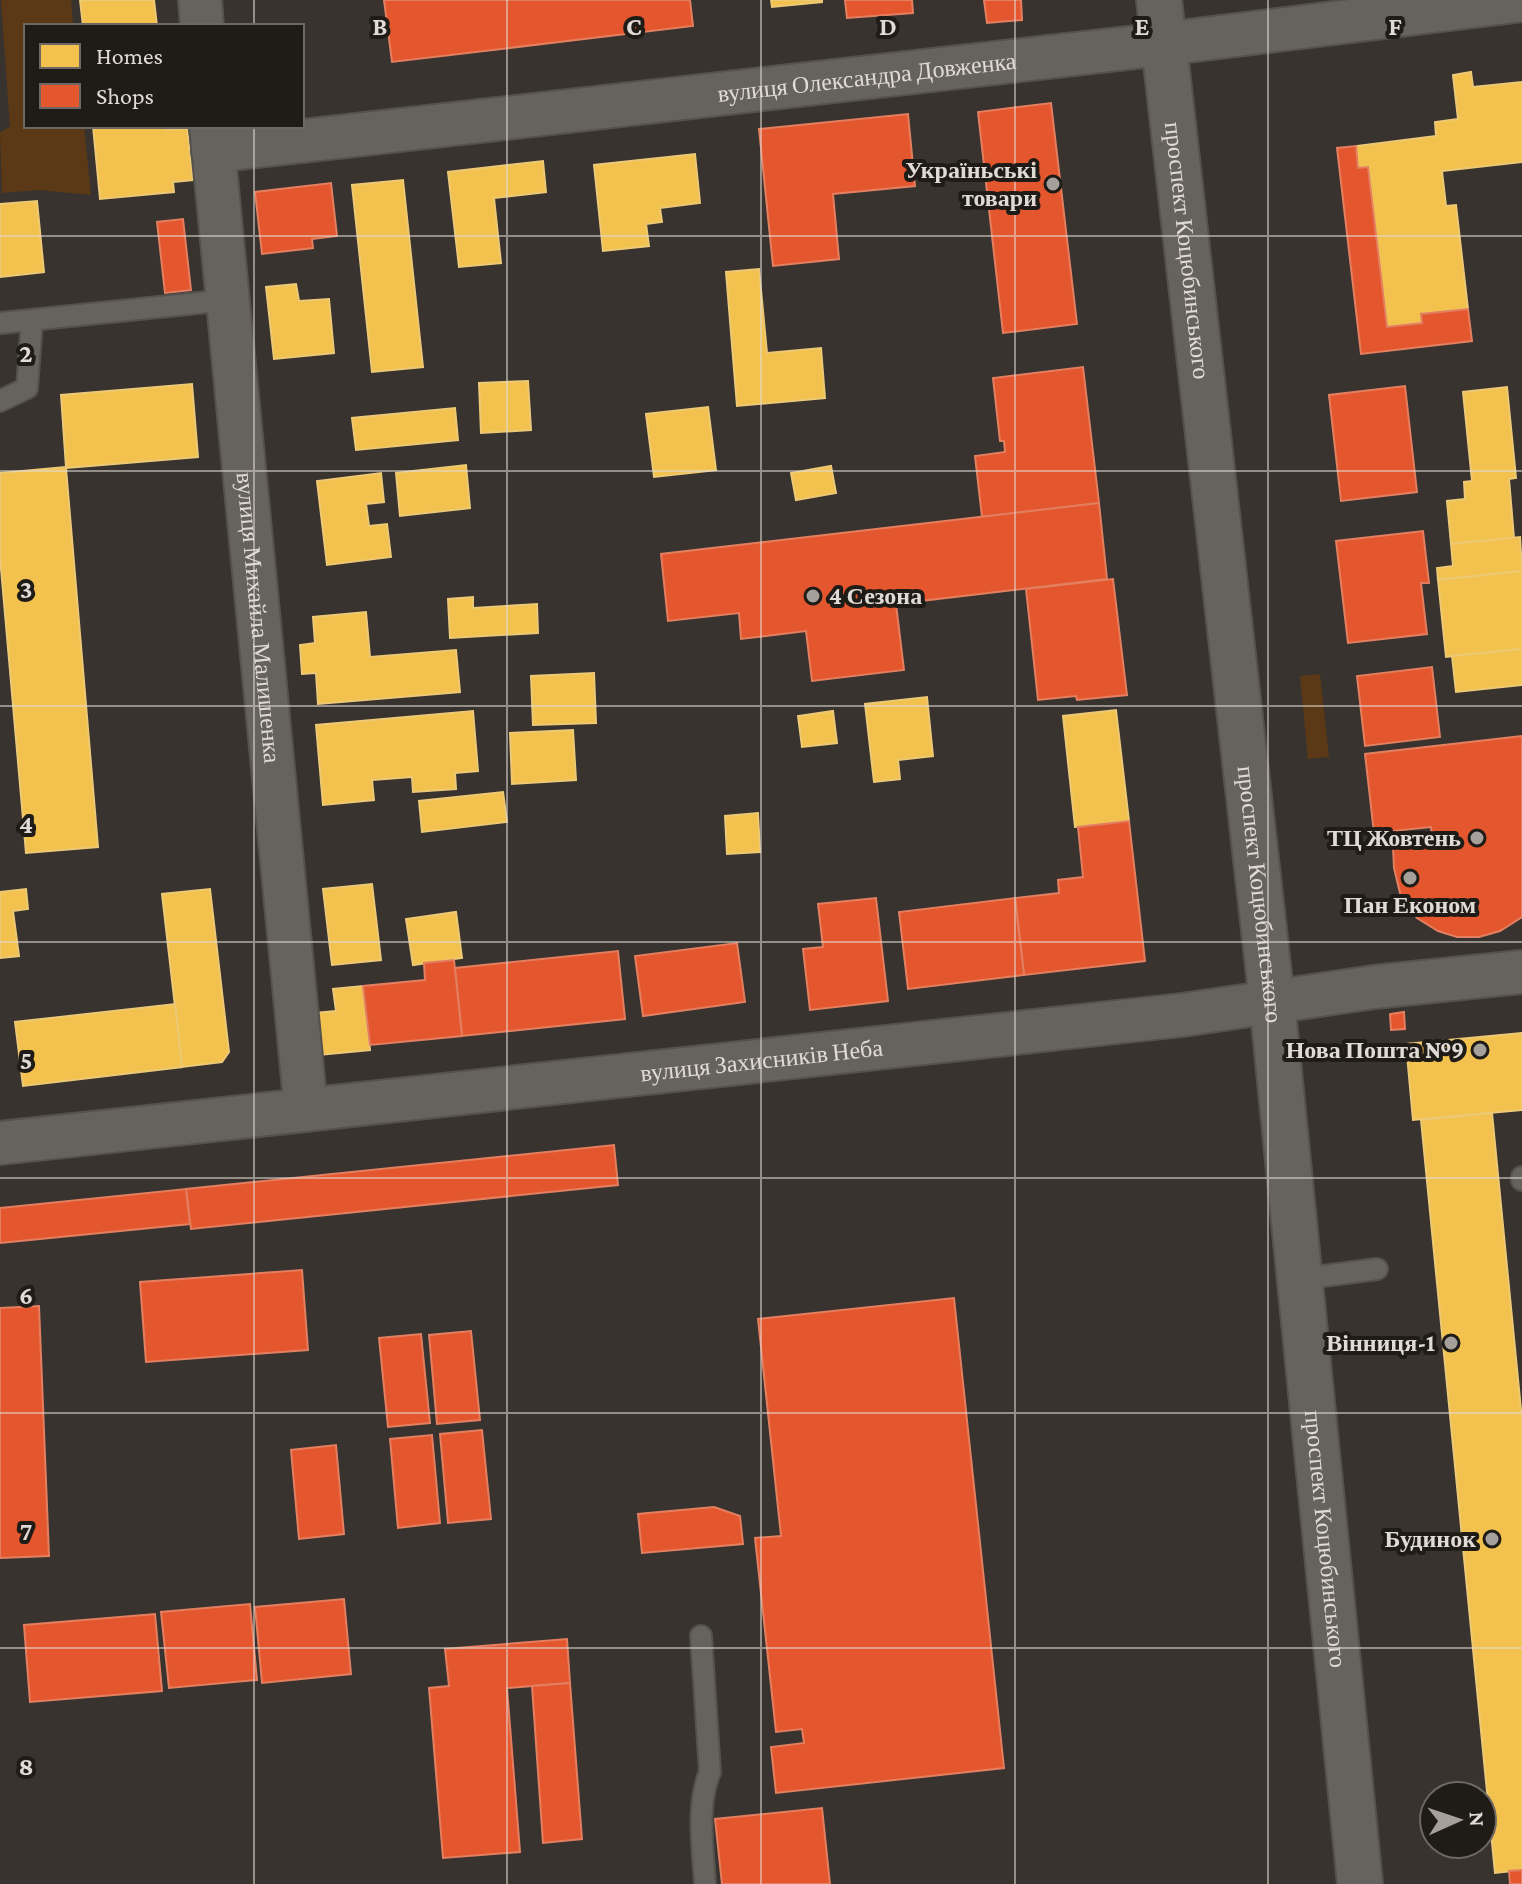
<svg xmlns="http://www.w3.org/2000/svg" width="1522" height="1884" font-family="'Crimson Pro',serif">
  <rect width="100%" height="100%" fill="#38332e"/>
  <g fill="#5b3916">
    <polygon points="1,0 71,0 73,26 26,26 26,126 84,126 91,195 39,190 2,193 0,133 10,126"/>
    <polygon points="1320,674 1329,757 1308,759 1300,676"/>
  </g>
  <g fill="#f2c14e" stroke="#edc976" stroke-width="2">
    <polygon points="80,0 154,0 157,26 83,26"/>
    <polygon points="771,0 822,0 822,2 772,7"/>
    <polygon points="1471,72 1473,87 1522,82 1522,162 1442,171 1446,206 1456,205 1468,309 1421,314 1422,323 1387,327 1368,167 1358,168 1356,146 1436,136 1435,122 1458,119 1453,75"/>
    <polygon points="93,126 167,126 167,130 187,128 193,180 173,182 174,192 100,199"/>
    <polygon points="695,154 700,203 660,208 662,222 646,224 649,246 603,251 594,165"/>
    <polygon points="543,161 546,192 494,198 501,263 459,267 448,172"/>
    <polygon points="403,180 423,367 372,372 352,185"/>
    <polygon points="37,201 44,272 0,277 0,204"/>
    <polygon points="759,269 767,353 821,348 825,398 737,406 726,272"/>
    <polygon points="296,284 299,301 329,299 334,353 274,359 266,287"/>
    <polygon points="528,381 531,430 481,433 479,383"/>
    <polygon points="192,384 198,457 66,468 98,847 26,853 0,557 0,473 66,467 61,395"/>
    <polygon points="1507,387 1516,478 1509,479 1514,538 1451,544 1447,501 1465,499 1464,482 1472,481 1463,392"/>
    <polygon points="708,407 716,470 654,477 646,414"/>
    <polygon points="455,408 458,440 356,450 352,418"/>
    <polygon points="466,465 470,508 400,516 396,473"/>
    <polygon points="831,466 836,493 796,500 791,473"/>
    <polygon points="381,473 384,502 366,504 369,526 387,524 391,557 327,565 317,481"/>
    <polygon points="1520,537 1522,571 1438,580 1437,568 1453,566 1451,544"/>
    <polygon points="1522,571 1522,649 1446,657 1438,580"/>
    <polygon points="473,597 473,608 537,604 538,633 450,638 448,599"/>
    <polygon points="366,612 370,657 456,650 460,692 318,704 316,673 302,674 300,645 315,643 313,617"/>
    <polygon points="1522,649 1522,685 1456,692 1452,656"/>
    <polygon points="594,673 596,723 533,725 531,676"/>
    <polygon points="927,697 933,756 898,760 900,779 874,782 865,704"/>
    <polygon points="1116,710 1129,821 1075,827 1063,716"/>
    <polygon points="473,711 478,771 455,773 456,789 413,792 412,777 372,780 374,800 323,805 316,725"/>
    <polygon points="833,711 837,743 802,747 798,716"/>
    <polygon points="573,730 576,780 512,784 510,733"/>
    <polygon points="503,792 507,822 422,832 419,801"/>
    <polygon points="758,813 760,852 727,854 725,816"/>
    <polygon points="372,884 381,960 332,965 323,889"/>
    <polygon points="26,889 28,909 13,911 19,956 0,958 0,892"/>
    <polygon points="210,889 229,1052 222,1062 182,1067 162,894"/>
    <polygon points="456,912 462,958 413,965 406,919"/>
    <polygon points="363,986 370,1050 319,1055 315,1013 336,1011 333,989"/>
    <polygon points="175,1004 182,1067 23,1086 15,1022"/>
    <polygon points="1522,1033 1522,1110 1413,1120 1406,1044"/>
    <polygon points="1492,1113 1522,1420 1522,1870 1495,1873 1421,1120"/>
  </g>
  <g fill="#e4572e" stroke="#e37f60" stroke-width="2">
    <polygon points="384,0 690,0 693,26 392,62"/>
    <polygon points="845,0 912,0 913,13 847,18"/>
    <polygon points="984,0 1021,0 1022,20 987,23"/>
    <polygon points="1051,103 1077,324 1003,333 978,112"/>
    <polygon points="908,114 915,186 833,194 839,259 773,266 759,129"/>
    <polygon points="1356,146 1358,168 1368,167 1387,327 1422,323 1421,314 1468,309 1472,341 1361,354 1337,148"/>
    <polygon points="331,183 337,236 312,239 313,248 262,254 255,192"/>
    <polygon points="183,219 191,290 165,293 157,222"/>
    <polygon points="1083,367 1099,503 982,517 975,456 1005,452 1004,441 1000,441 993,378"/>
    <polygon points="1405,386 1417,492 1341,501 1329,395"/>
    <polygon points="1099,503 1107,579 896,604 904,670 812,681 806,631 741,639 739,613 668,621 661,554"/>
    <polygon points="1423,531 1429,583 1421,583 1427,634 1348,643 1336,541"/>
    <polygon points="1113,579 1127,695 1077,700 1076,696 1038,700 1026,589"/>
    <polygon points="1432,667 1440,737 1365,746 1357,676"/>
    <polygon points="1522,736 1522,917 1500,931 1479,937 1457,937 1438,931 1417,918 1401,897 1394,868 1393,847 1432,843 1431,827 1374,833 1365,754"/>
    <polygon points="1129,821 1145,961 1024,975 1015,898 1059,893 1058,880 1083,877 1078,827"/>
    <polygon points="876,898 888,1001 810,1010 803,949 823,947 818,904"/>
    <polygon points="1015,898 1024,975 908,989 899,912"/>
    <polygon points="737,943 745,1002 643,1016 635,956"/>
    <polygon points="618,951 625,1019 462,1036 455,968"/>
    <polygon points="454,960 462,1036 370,1045 363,986 425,980 424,963"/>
    <polygon points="1404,1012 1405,1029 1391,1030 1390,1014"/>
    <polygon points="614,1145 618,1185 191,1229 186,1189"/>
    <polygon points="186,1189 190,1224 0,1243 0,1208"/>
    <polygon points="302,1270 308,1350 146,1362 140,1282"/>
    <polygon points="954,1298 1004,1768 776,1793 771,1747 804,1743 802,1729 776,1732 755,1538 781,1536 758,1319"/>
    <polygon points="39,1306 49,1556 0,1558 0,1308"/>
    <polygon points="471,1331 480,1420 437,1424 429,1335"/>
    <polygon points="421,1334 430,1423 388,1427 379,1338"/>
    <polygon points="482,1430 491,1519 448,1523 440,1434"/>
    <polygon points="432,1435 440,1523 398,1528 390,1439"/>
    <polygon points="336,1445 344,1534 299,1539 291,1450"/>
    <polygon points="714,1507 740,1516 743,1544 642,1553 638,1514"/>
    <polygon points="344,1599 351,1674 262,1683 255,1607"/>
    <polygon points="250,1604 257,1680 169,1688 161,1612"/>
    <polygon points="155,1614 162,1691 30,1702 24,1625"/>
    <polygon points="567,1639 570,1683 507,1688 520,1852 443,1858 429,1688 449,1686 445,1649"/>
    <polygon points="570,1683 582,1839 543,1843 532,1686"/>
    <polygon points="822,1808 830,1884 722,1884 715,1819"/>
    <polygon points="1522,1870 1522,1884 1510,1884 1509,1871"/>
  </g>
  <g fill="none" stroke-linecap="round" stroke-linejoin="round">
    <g stroke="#55514d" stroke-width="24">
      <g id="lane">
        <polyline points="0,323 228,300"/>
        <polyline points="0,401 27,388 32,321"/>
        <polyline points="1522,1177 1522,1180"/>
        <polyline points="1300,1279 1377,1269"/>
        <path d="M701,1636l9,136c-14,33 -7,77 -5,112"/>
      </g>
    </g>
    <g stroke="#55514d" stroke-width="46">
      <g id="street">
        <polyline points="200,0 202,26"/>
        <path id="s1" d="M211,126l95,984"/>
        <path id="s2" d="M213,151l950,-107 359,-44"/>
        <path id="s3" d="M0,1143l1182,-128 192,-28 148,-15"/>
      </g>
    </g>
    <g stroke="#55514d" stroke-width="48">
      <g id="secondary">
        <path id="s4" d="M1159,0l113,1001 88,883"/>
      </g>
    </g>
    <use href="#lane" stroke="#66625e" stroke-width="20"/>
    <use href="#street" stroke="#66625e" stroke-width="42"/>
    <use href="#secondary" stroke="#66625e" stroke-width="44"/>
  </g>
  <path fill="none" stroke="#e1dbd5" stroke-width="2" stroke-opacity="0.55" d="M254,0v26M507,0v1884M761,0v1884M1015,0v1884M1268,0v1884M254,126v1758M0,236h1522M0,471h1522M0,706h1522M0,942h1522M0,1178h1522M0,1413h1522M0,1648h1522"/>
  <g fill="#a6a09b" stroke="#1f1b17" stroke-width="3">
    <circle cx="1053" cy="184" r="8"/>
    <circle cx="813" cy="596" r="8"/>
    <circle cx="1477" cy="838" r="8"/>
    <circle cx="1410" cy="878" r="8"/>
    <circle cx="1480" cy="1050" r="8"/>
    <circle cx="1451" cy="1343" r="8"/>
    <circle cx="1492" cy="1539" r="8"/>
  </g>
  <g text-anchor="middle" stroke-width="8" stroke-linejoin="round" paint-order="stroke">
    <g font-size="24" fill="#e1dbd5" stroke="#1f1b17">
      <text dy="8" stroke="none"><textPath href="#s2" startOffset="658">вулиця Олександра Довженка</textPath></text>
      <text dy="8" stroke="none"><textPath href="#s4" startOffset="252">проспект Коцюбинського</textPath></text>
      <text dy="8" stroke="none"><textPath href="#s1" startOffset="494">вулиця Михайла Малишенка</textPath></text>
      <text dy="8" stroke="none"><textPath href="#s4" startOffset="900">проспект Коцюбинського</textPath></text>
      <text dy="8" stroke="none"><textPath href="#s3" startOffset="766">вулиця Захисників Неба</textPath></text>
      <text dy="8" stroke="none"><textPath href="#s4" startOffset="1548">проспект Коцюбинського</textPath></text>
    </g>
    <g font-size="24" font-weight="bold" fill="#e1dbd5" stroke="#1f1b17" text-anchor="end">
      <text x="1037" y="178">Україньські<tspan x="1037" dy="28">товари</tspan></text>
      <text x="829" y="604" text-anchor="start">4 Сезона</text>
      <text x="1461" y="846">ТЦ Жовтень</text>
      <text x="1410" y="913" text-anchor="middle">Пан Економ</text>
      <text x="1464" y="1058">Нова Пошта №9</text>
      <text x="1435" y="1351">Вінниця-1</text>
      <text x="1476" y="1547">Будинок</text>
    </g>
  </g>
  <g font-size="26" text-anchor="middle" font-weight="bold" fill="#e1dbd5" stroke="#1f1b17" stroke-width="8" stroke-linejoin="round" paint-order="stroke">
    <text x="380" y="35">B</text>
    <text x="634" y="35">C</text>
    <text x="888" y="35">D</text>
    <text x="1142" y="35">E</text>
    <text x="1395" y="35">F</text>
    <text x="26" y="362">2</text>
    <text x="26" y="598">3</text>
    <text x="26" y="833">4</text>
    <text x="26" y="1069">5</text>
    <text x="26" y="1304">6</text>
    <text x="26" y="1540">7</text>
    <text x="26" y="1775">8</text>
  </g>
  <rect x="24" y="24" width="280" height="104" fill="#1f1b17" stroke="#6d6863" stroke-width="2"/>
  <rect x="40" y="44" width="40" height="24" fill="#f2c14e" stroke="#6d6863" stroke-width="2"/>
  <text x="96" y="64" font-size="24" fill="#e1dbd5">Homes</text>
  <rect x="40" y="84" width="40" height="24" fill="#e4572e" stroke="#6d6863" stroke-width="2"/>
  <text x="96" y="104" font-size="24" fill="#e1dbd5">Shops</text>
  <g transform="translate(1458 1820) rotate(87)"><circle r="38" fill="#1f1b17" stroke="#6d6863" stroke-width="2"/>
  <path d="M0-6L14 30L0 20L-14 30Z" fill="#a6a09b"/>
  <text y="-12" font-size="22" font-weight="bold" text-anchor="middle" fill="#e1dbd5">N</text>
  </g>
</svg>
